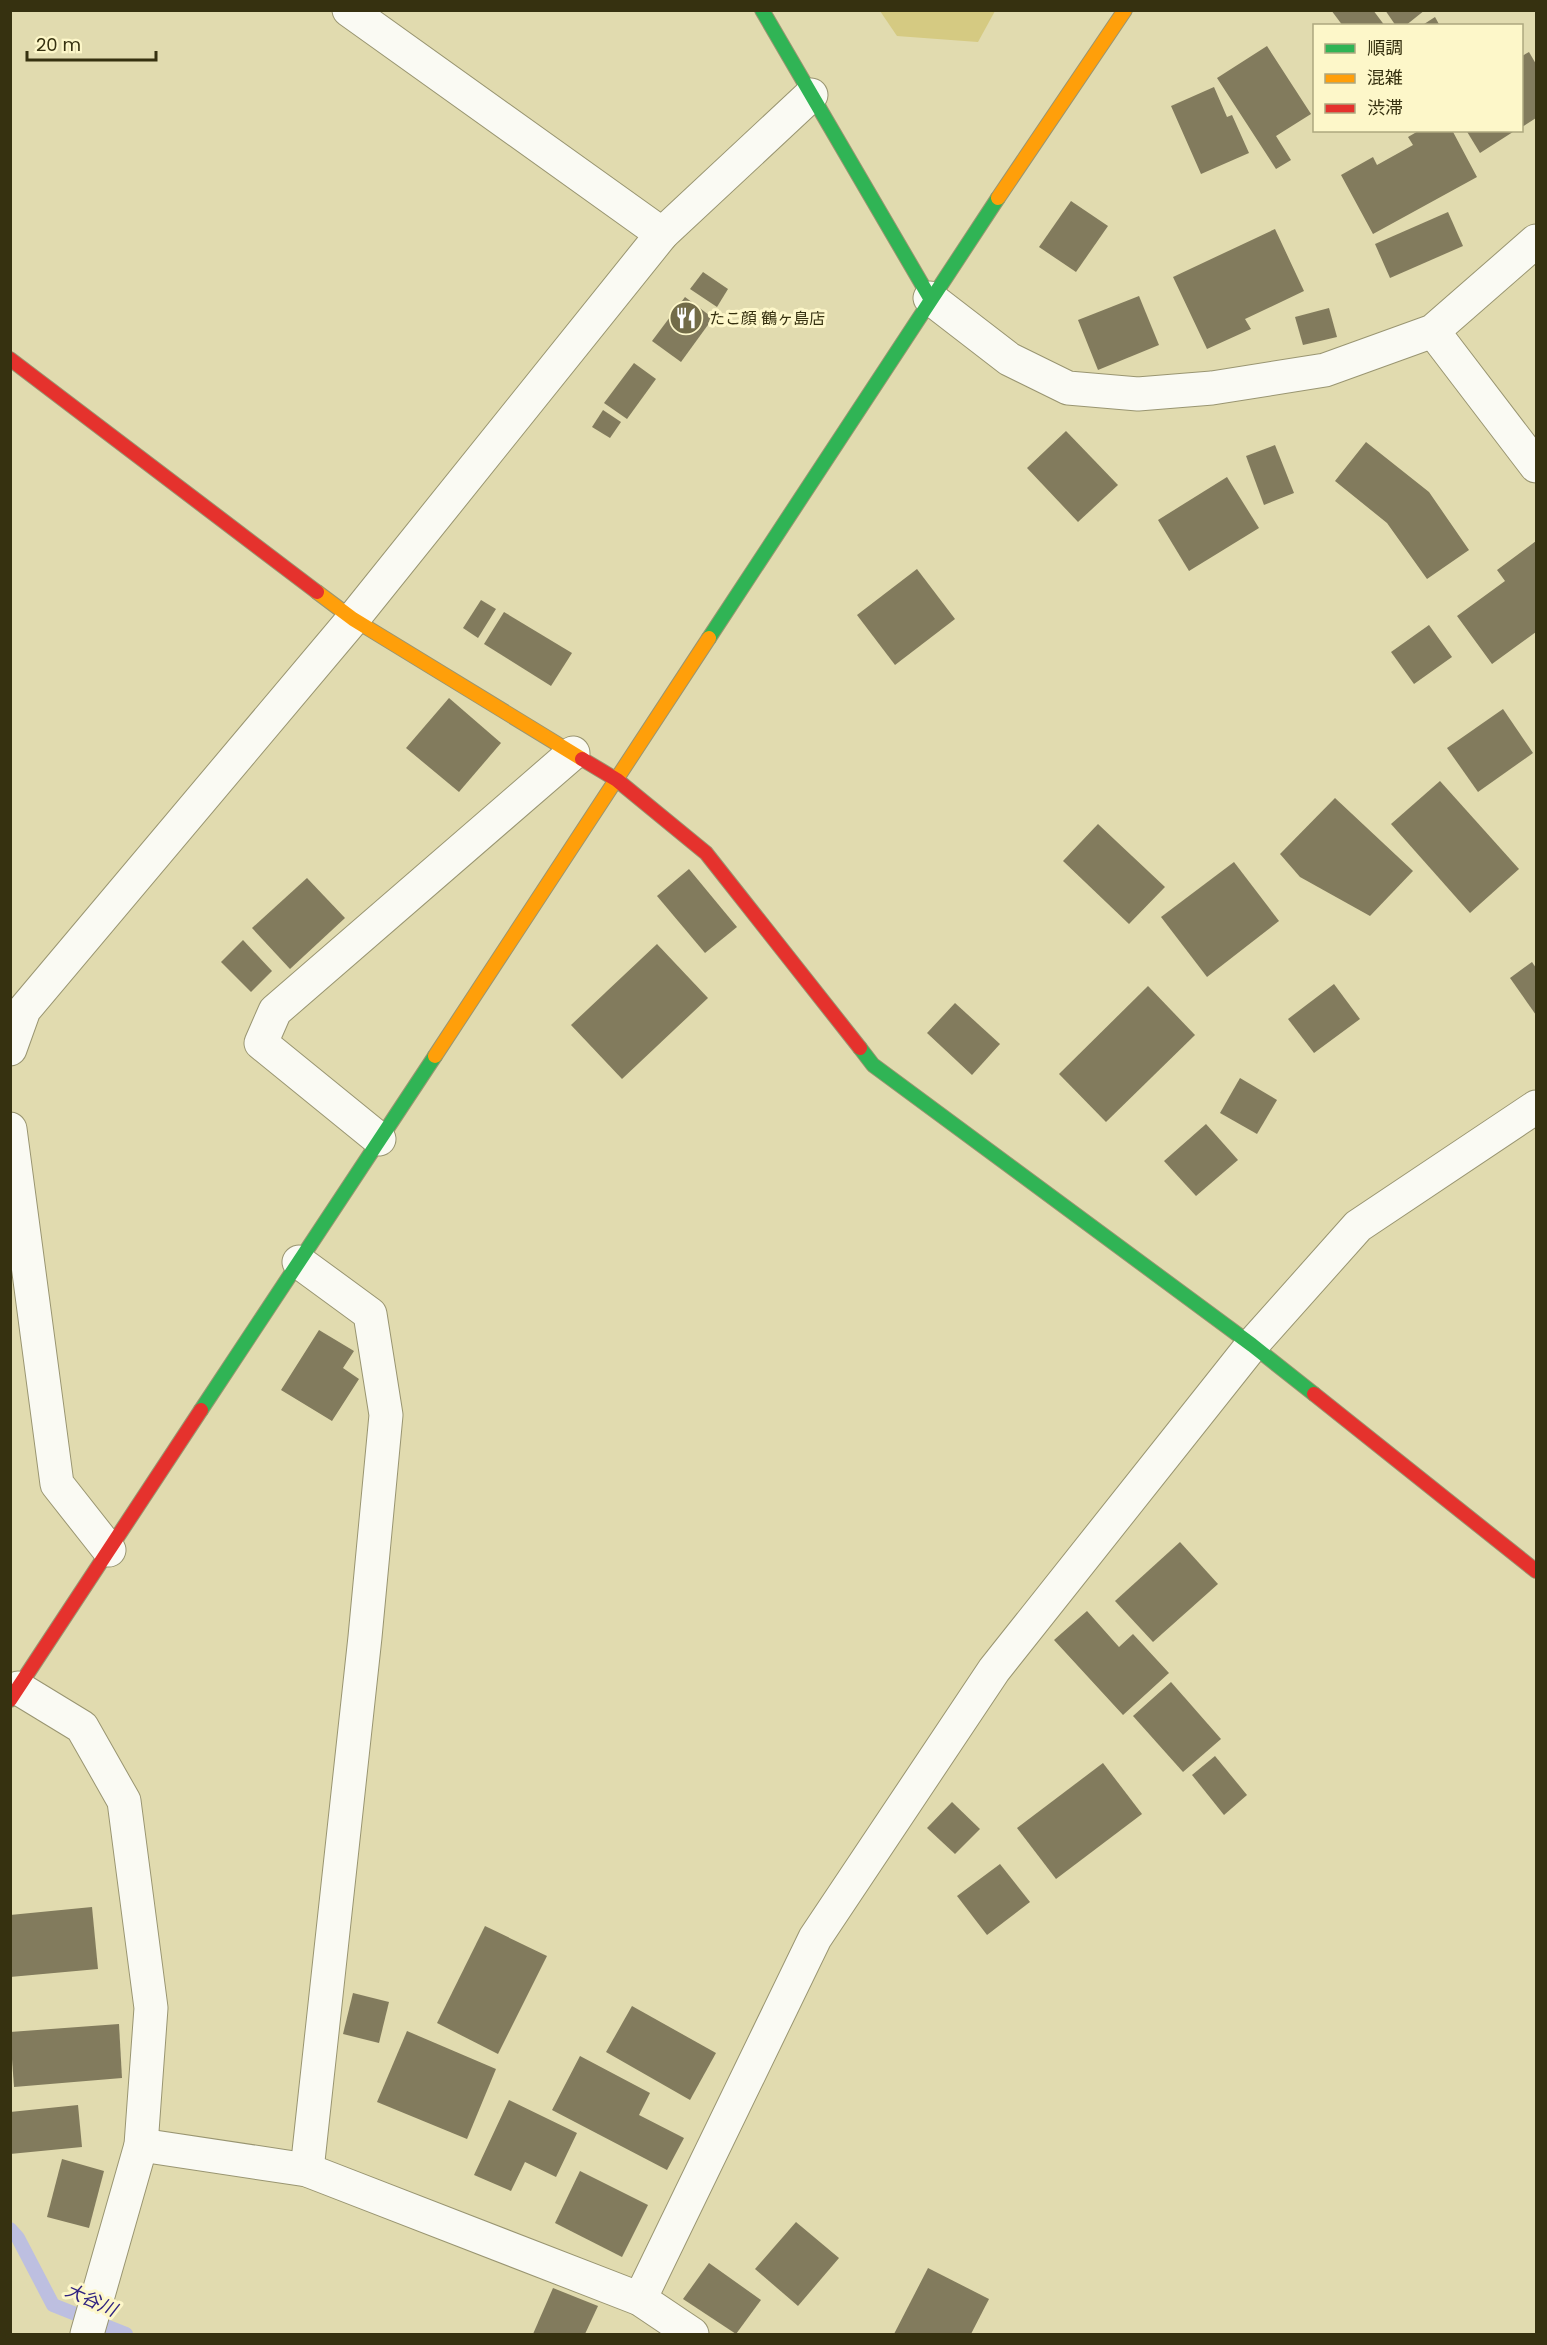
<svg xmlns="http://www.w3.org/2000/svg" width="1547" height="2345" font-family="Poppins,'Noto Sans JP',sans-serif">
  <rect width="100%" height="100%" fill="#e1dbaf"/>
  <polygon fill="#d5ca82" points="880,11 995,11 978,42 897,36"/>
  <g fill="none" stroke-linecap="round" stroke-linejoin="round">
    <polyline stroke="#bdbfe0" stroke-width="14" points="10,2229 18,2238 53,2305 126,2334"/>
  </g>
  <g fill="#827b5d">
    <polygon points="1331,10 1373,10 1385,26 1343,26"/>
    <polygon points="1385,10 1425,10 1405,26 1396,26"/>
    <polygon points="1435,17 1440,26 1421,26"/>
    <polygon points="1267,46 1311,114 1276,136 1291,160 1276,169 1217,78"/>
    <polygon points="1529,52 1536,64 1536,118 1522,127 1522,56"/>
    <polygon points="1214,87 1227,117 1232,115 1249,153 1201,174 1171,106"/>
    <polygon points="1420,130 1452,130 1477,177 1373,234 1341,175 1373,157 1377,165 1413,145 1408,137"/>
    <polygon points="1466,130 1516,130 1480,153"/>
    <polygon points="1071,201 1108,226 1076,272 1039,247"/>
    <polygon points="1448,212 1463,246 1390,278 1375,244"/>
    <polygon points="1275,229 1304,291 1245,319 1251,329 1207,349 1173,277"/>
    <polygon points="703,272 728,289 717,307 690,289"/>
    <polygon points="1139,296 1159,345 1098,370 1078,320"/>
    <polygon points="685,297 713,318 681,362 652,341"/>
    <polygon points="1329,308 1337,337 1303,345 1295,317"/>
    <polygon points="634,363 656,379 627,419 604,403"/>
    <polygon points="603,410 621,422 610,438 592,427"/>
    <polygon points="1066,431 1118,485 1078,522 1027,468"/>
    <polygon points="1366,442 1429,492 1469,550 1427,579 1387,523 1335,481"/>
    <polygon points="1275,445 1294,493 1264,505 1246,456"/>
    <polygon points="1227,477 1259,528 1189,571 1158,520"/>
    <polygon points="1536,541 1536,632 1492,664 1457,616 1505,581 1497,570"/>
    <polygon points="917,569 955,619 895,665 857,615"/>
    <polygon points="481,600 496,609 478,638 463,628"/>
    <polygon points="504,612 572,653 551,686 484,644"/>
    <polygon points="1429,625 1452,657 1414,684 1391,652"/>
    <polygon points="449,698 501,743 459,792 406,748"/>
    <polygon points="1503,709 1533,753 1478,792 1447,748"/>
    <polygon points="1440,781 1519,869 1470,913 1391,824"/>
    <polygon points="1335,798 1413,871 1370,916 1300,877 1280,854"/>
    <polygon points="1098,824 1165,887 1129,924 1063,861"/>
    <polygon points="1234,862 1279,921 1207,977 1161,917"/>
    <polygon points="689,869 737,927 705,953 657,896"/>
    <polygon points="307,878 345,918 290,969 252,928"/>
    <polygon points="243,940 272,971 251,992 221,962"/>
    <polygon points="657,944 708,998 622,1079 571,1025"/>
    <polygon points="1532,962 1536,968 1536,1015 1510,978"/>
    <polygon points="1334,984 1360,1019 1314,1053 1288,1019"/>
    <polygon points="1148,986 1195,1035 1106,1122 1059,1074"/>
    <polygon points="955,1003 1000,1044 972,1075 927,1033"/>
    <polygon points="1240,1078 1277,1100 1257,1134 1220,1113"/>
    <polygon points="1206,1124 1238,1160 1196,1196 1164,1161"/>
    <polygon points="319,1330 354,1351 343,1368 359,1379 332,1421 281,1390"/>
    <polygon points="1180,1542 1218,1584 1153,1642 1115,1601"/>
    <polygon points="1087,1611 1119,1647 1133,1634 1169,1673 1123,1715 1054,1640"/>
    <polygon points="1171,1682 1221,1739 1183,1772 1133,1716"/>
    <polygon points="1215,1756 1247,1795 1224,1815 1192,1775"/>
    <polygon points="1103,1763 1142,1814 1056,1879 1017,1828"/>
    <polygon points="952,1802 980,1829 955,1854 927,1828"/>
    <polygon points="1000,1864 1030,1902 987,1935 957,1896"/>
    <polygon points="92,1907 98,1969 10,1977 10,1915"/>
    <polygon points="485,1926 547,1956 498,2054 437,2023"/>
    <polygon points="353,1993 389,2002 379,2043 343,2034"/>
    <polygon points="632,2006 716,2053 690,2100 606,2052"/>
    <polygon points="119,2024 122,2078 14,2087 10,2032"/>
    <polygon points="407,2031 496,2069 467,2139 377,2102"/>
    <polygon points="580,2056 650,2093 639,2115 684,2138 667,2170 552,2110"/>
    <polygon points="509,2100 577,2133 556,2177 525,2162 511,2191 474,2175"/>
    <polygon points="78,2105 82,2147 10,2154 10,2112"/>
    <polygon points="62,2159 104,2171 89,2228 47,2217"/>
    <polygon points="580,2171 648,2205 622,2257 555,2223"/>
    <polygon points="796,2222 839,2258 798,2306 755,2269"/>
    <polygon points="709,2263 761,2300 736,2334 683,2299"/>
    <polygon points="928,2268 989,2299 971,2334 894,2334"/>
    <polygon points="553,2288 598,2306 585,2334 533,2334"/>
  </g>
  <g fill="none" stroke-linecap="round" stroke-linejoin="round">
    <g stroke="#999571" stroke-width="35">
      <g id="street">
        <polyline points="349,10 662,234"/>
        <polyline points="930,298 1009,359 1068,388 1138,394 1212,388 1325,370 1433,331 1536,241"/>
        <polyline points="1433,331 1536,466"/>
        <polyline points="10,1049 24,1010 353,619 662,234 811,95"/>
        <polyline points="10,1129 57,1484 109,1550"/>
        <polyline points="379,1139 261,1043 275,1011 573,753"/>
        <polyline points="299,1262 370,1314 386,1415 365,1637 307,2170"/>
        <polyline points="18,1688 82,1727 124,1801 151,2008 141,2145 87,2334"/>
        <polyline points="141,2145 307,2170 640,2299 692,2334"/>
        <polyline points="640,2299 815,1938 994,1670 1252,1345 1358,1226 1536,1107"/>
      </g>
    </g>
    <g stroke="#999571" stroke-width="16">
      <g id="fast">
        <polyline points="762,10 930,298"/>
        <polyline points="709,638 998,198"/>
        <polyline points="860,1048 873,1065 1252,1345 1314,1394"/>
        <polyline points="201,1410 435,1056"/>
      </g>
    </g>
    <g stroke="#999571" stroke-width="16">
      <g id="slow">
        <polyline points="998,198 1125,10"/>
        <polyline points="317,592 353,619 582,759"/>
        <polyline points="435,1056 709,638"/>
      </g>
    </g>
    <g stroke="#999571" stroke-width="16">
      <g id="jam">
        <polyline points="10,359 317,592"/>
        <polyline points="582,759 617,780 706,853 860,1048"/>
        <polyline points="1314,1394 1536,1571"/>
        <polyline points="10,1700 201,1410"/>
      </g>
    </g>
    <use href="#street" stroke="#fafaf3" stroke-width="33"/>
    <use href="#fast" stroke="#30b455" stroke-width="14"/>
    <use href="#slow" stroke="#ff9f0a" stroke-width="14"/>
    <use href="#jam" stroke="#e5322d" stroke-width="14"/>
  </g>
  <defs>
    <g id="restaurant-disc" transform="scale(1.725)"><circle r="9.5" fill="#726c48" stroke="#fdf7c9"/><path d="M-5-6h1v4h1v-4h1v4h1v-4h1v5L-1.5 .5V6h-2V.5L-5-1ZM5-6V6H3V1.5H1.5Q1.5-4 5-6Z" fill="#fff"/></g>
  </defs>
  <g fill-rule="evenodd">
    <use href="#restaurant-disc" x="686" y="318"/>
  </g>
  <g text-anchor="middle" stroke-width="6" stroke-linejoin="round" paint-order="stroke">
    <g font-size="16" fill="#363110" stroke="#fdf7c9" text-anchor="start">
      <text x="709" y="324">たこ顔 鶴ヶ島店</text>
    </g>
    <g font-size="18" font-style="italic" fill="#302380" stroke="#fdf7c9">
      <text transform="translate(91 2300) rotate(24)" y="6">大谷川</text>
    </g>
  </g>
  <rect width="1547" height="2345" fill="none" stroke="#363110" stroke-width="24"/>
  <rect x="1313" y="24" width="210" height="108" fill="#fdf7c9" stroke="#ada87f" stroke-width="1.5"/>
  <rect x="1325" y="44" width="30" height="9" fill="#30b455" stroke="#ada87f" stroke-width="1.5"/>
  <text x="1367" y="54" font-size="18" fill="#363110">順調</text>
  <rect x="1325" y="74" width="30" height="9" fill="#ff9f0a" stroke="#ada87f" stroke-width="1.5"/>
  <text x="1367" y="84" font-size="18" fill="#363110">混雑</text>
  <rect x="1325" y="104" width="30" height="9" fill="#e5322d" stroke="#ada87f" stroke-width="1.5"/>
  <text x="1367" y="114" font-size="18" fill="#363110">渋滞</text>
  <path d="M27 51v9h129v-9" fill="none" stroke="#363110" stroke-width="3"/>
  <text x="36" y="51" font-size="18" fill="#363110" stroke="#fdf7c9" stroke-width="4.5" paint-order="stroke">20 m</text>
</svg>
